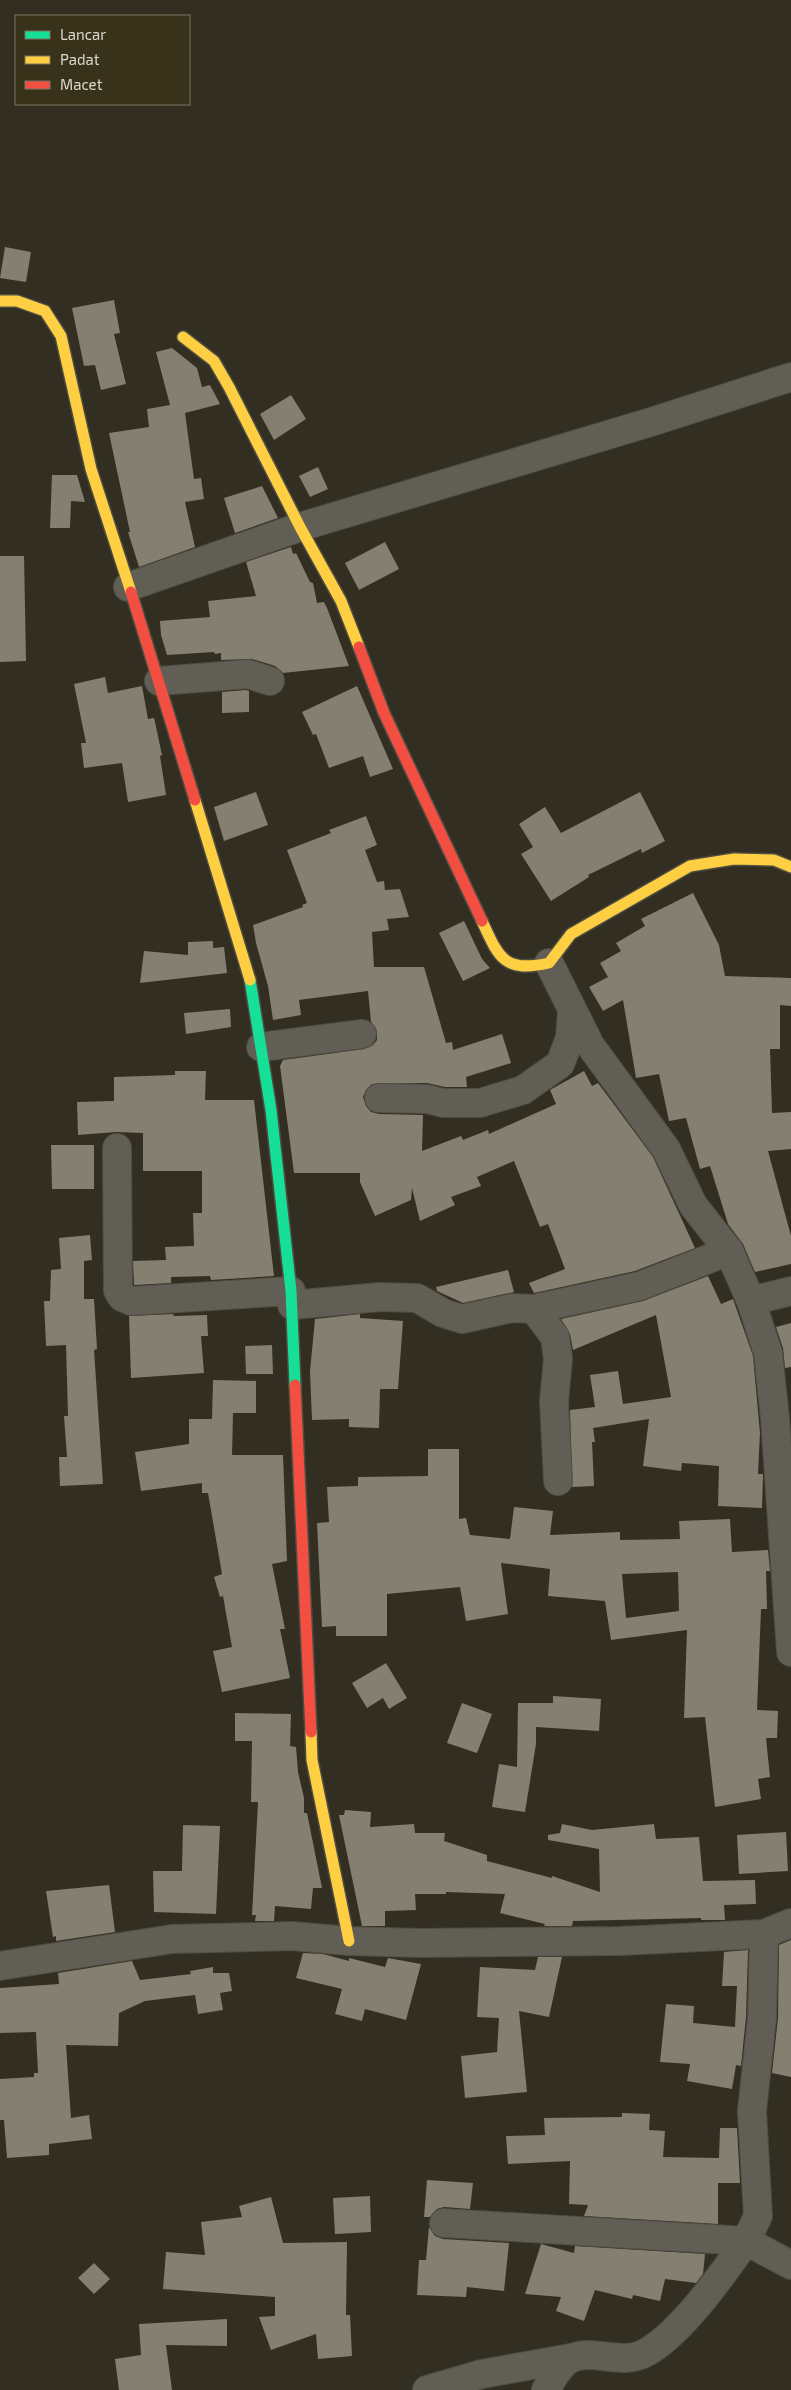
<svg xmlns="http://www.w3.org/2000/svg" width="791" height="2390" font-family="'Exo 2',sans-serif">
  <rect width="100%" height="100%" fill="#322e22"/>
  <g fill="#847f70" fill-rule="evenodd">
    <polygon points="5,247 31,252 26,282 0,278"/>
    <polygon points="114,300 120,333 114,334 126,384 101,390 95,365 84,366 72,308"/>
    <polygon points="172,348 197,368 202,387 210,385 220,404 185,413 194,479 201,478 204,499 185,502 195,547 139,567 128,532 130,532 109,433 149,427 147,409 170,405 156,352"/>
    <polygon points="291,395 306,419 274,440 260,414"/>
    <polygon points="318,467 328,489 310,497 299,476"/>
    <polygon points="52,475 77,475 85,502 71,501 70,528 50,528"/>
    <polygon points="262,486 278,518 235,533 224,498"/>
    <polygon points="385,542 399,569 359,590 345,563"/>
    <polygon points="291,547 293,554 296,553 310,582 313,583 317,603 324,602 327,608 349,666 283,673 275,666 252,659 221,660 221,653 215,654 214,652 167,655 161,635 160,621 210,617 208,601 256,596 246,562"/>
    <polygon points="0,556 24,556 26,661 0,662"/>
    <polygon points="105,677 108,693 142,686 148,719 154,718 155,722 162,755 160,756 166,795 128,802 122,763 84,768 81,743 86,743 74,684"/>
    <polygon points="357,686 393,769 370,777 363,756 329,768 316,734 313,735 302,712"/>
    <polygon points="246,690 249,691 249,712 222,713 222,692"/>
    <polygon points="256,792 268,825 224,841 214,807"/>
    <polygon points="640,792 665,841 642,853 641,849 588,875 589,877 551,901 521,854 533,847 519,824 545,807 561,833"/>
    <polygon points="366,816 377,845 365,850 377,882 384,881 385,890 400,889 409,917 387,919 389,930 372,932 374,967 424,967 446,1043 452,1042 453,1050 502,1034 511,1063 466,1077 467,1087 445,1087 427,1083 372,1084 366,1090 363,1097 366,1106 371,1112 379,1114 423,1115 422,1151 461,1136 463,1140 488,1130 489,1134 556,1104 550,1090 584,1071 592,1086 598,1083 653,1157 695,1248 635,1271 534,1293 529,1283 565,1269 548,1224 540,1227 514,1161 477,1177 481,1186 451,1197 455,1205 420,1221 412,1188 411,1200 375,1216 360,1182 360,1173 294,1173 280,1066 283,1060 364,1049 373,1045 377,1040 377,1032 371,1022 368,991 299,1000 301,1015 273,1020 268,986 256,943 253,925 303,907 302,905 307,903 287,850 331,833 329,830"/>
    <polygon points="693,893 719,945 725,976 791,978 791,1006 780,1005 780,1049 770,1049 772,1113 791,1112 791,1149 768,1151 791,1236 791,1264 755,1272 743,1244 728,1224 710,1166 700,1169 686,1118 669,1121 659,1074 636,1078 623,1000 603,1011 589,987 608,977 600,963 621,951 616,943 645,926 641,919"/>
    <polygon points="464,921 482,959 490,968 463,981 439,933"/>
    <polygon points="213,941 213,948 224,947 227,973 140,983 144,951 188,955 188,942"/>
    <polygon points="230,1009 231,1027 186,1034 184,1013"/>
    <polygon points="175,1071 206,1071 205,1100 254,1100 274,1276 211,1280 210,1276 171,1277 171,1283 134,1285 133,1261 166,1260 165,1247 194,1246 193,1213 202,1213 202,1171 143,1171 143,1133 116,1132 78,1135 77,1102 114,1101 114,1077 175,1075"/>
    <polygon points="51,1145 94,1145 94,1189 52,1189"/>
    <polygon points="90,1235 92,1260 84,1261 84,1299 94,1299 97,1349 94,1350 103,1484 60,1486 59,1457 67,1457 64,1416 68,1416 66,1345 46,1346 44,1301 50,1301 51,1270 61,1269 59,1238"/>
    <polygon points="508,1270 514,1292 463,1303 437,1291 436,1287"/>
    <polygon points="708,1276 721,1304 733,1299 753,1356 760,1433 758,1474 763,1474 763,1476 762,1508 718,1506 719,1466 682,1463 681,1471 643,1466 649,1419 593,1428 595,1442 592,1442 594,1486 572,1487 570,1410 595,1407 590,1375 618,1371 623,1404 671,1397 656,1315 573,1350 570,1334 561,1319 643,1301"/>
    <polygon points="173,1314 174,1316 207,1315 208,1336 201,1336 204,1373 131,1378 129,1316"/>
    <polygon points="360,1314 360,1318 403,1321 398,1389 380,1389 379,1428 349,1427 349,1419 312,1420 310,1371 315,1319"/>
    <polygon points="791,1323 791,1367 785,1368 783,1348 776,1327"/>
    <polygon points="272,1345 273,1374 246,1374 245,1346"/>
    <polygon points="213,1380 256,1381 256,1413 233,1413 232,1455 283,1455 287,1561 272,1564 285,1629 280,1629 290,1678 222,1692 213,1651 232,1647 223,1596 220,1597 214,1577 222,1574 208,1493 202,1493 202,1483 141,1491 135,1452 189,1444 189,1419 212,1419"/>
    <path d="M428,1449h31v70l7,-1 4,17 40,4 4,-32 39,4 -3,24 70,-3v8l60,-1 -1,-18 51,-2 2,33 36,-2 2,21h-4l1,38h-6l-4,101 21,1 -1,27h-11l4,39 -12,2 3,20 -46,8 -10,-90 -21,1 3,-88 -76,10 -6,-39 -57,-5 2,-27 -49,-6 7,51 -42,7 -6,-34 -73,7v42h-51v-10l-14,1 -5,-104 12,-1 -2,-35 31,-1v-9l70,-1zM678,1572l1,39 -53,7 -4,-44z"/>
    <polygon points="386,1663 407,1698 389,1709 383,1698 367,1708 352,1683"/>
    <polygon points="553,1696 601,1699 599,1731 536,1727 536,1744 525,1812 492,1807 499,1764 517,1767 518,1703 553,1703"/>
    <polygon points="462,1703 492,1714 477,1753 447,1743"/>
    <polygon points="235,1713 291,1714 290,1746 296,1747 298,1772 304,1798 304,1813 307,1813 322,1888 313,1888 311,1909 275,1906 274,1921 255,1921 256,1915 252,1915 258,1802 251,1802 252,1741 235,1741"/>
    <polygon points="345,1810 371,1812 370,1827 414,1824 415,1833 445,1833 444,1841 487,1855 487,1861 552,1878 552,1876 600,1892 599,1849 548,1840 548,1835 560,1833 562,1824 592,1830 654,1824 656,1839 699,1837 703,1881 755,1880 756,1904 724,1905 725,1920 701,1920 701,1918 573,1921 572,1926 544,1926 545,1924 500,1913 505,1894 446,1892 446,1894 415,1894 416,1910 385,1911 385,1926 362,1926 339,1815 344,1815"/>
    <polygon points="183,1825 220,1826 216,1914 154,1912 153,1871 182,1871"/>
    <polygon points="786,1832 788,1871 739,1874 737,1835"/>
    <polygon points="109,1885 115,1932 56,1941 56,1936 53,1937 46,1891"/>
    <polygon points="791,1940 791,2077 772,2073 778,2018 779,1945"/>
    <polygon points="748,1950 746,2017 741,2066 736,2065 732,2089 687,2081 690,2064 660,2062 666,2004 694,2006 693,2023 735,2027 737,1986 722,1986 724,1952"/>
    <polygon points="303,1953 323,1954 349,1961 349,1958 385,1967 388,1958 421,1964 406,2020 365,2009 362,2021 335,2014 342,1989 296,1978"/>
    <polygon points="538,1957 562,1957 549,2017 519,2011 527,2092 465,2098 461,2056 497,2052 499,2018 477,2017 480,1967 535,1970"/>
    <polygon points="132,1961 140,1980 191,1974 190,1971 213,1967 213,1973 229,1973 232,1991 220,1993 223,2010 198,2014 195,1995 145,2001 119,2013 118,2046 66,2045 71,2118 89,2115 92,2139 49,2144 49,2155 7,2158 4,2120 0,2120 0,2079 34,2077 34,2073 38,2073 36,2032 0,2033 0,1988 59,1984 58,1973"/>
    <polygon points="622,2113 650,2114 649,2130 665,2131 663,2157 719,2158 720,2128 737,2128 740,2183 718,2183 718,2224 584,2216 588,2205 569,2204 570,2161 508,2164 506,2136 545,2135 544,2118 622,2117"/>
    <polygon points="427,2180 473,2183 470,2209 444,2207 437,2209 430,2217 424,2217"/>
    <polygon points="370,2196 371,2232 335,2234 333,2198"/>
    <polygon points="271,2197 283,2243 347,2242 346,2315 350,2315 352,2356 318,2359 316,2334 271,2350 259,2317 275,2316 275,2297 163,2289 166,2252 205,2255 201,2222 242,2217 239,2206"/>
    <polygon points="429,2227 435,2236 443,2239 509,2243 504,2291 467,2287 466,2297 417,2295 419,2260 426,2260"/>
    <polygon points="541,2244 574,2253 575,2246 705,2254 703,2274 696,2283 665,2279 660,2301 633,2295 632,2299 595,2290 584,2321 556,2311 561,2297 525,2294"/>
    <polygon points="94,2263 110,2279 94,2294 78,2278"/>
    <polygon points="227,2319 227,2346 166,2345 172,2390 119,2390 115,2359 141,2355 139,2324"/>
  </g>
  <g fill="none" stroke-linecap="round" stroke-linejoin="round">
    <g stroke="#4f4c41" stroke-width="30">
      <g id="street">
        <polyline points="128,587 300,527 651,422 791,377"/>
        <polyline points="159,681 248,674 270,681"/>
        <polyline points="549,963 590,1045 666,1149 693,1205 729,1251 751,1301 768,1353 775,1418 791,1652"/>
        <polyline points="261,1047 362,1034"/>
        <polyline points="379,1098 427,1099 443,1103 480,1103 523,1090 560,1064 570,1038 572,1012"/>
        <polyline points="117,1148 118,1291 122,1297 131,1301 291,1291"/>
        <polyline points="751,1301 791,1291"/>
        <polyline points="292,1305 380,1297 417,1298 443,1313 462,1319 512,1308 534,1309 640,1286 729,1251"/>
        <polyline points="534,1309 555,1337 558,1359 554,1401 558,1481"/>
        <polyline points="0,1966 172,1939 292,1936 349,1941 419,1943 620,1941 764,1934 791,1923"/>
        <polyline points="444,2223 746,2241 758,2216 752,2111 762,2018 764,1934"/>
        <polyline points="427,2390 482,2374 571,2358"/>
        <path d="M546,2390c6,-11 14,-27 26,-32 24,-10 48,9 75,-6 35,-20 75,-77 99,-111l45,24"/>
      </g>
    </g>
    <g stroke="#4f4c41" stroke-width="14">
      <polyline id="fast" points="250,980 271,1110 291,1291 295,1385"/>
    </g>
    <g stroke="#4f4c41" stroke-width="14">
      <g id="slow">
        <polyline points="0,301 17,301 45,311 61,336 91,469 131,592"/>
        <polyline points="183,337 214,361 229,387 300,527 341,601 359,647"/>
        <polyline points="195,800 250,980"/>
        <path d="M482,921c17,37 22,52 67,42l22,-29 119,-68 44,-7 40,1 17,7"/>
        <polyline points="311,1732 312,1760 349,1941"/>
      </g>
    </g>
    <g stroke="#4f4c41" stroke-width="14">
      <g id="jam">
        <polyline points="131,592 195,800"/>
        <polyline points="359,647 384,713 482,921"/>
        <polyline points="295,1385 311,1732"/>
      </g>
    </g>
    <use href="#street" stroke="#615e55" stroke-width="28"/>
    <use href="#fast" stroke="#16e098" stroke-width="11"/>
    <use href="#slow" stroke="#ffcf43" stroke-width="11"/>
    <use href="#jam" stroke="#f24e42" stroke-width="11"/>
  </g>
  <rect x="15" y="15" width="175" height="90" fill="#39321b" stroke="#7a7461"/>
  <rect x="25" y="31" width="25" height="8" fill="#16e098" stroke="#7a7461"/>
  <text x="60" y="40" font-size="15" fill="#dbd7ca">Lancar</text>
  <rect x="25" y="56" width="25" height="8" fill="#ffcf43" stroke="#7a7461"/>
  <text x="60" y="65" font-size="15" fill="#dbd7ca">Padat</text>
  <rect x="25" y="81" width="25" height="8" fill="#f24e42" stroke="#7a7461"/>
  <text x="60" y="90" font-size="15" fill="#dbd7ca">Macet</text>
</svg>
